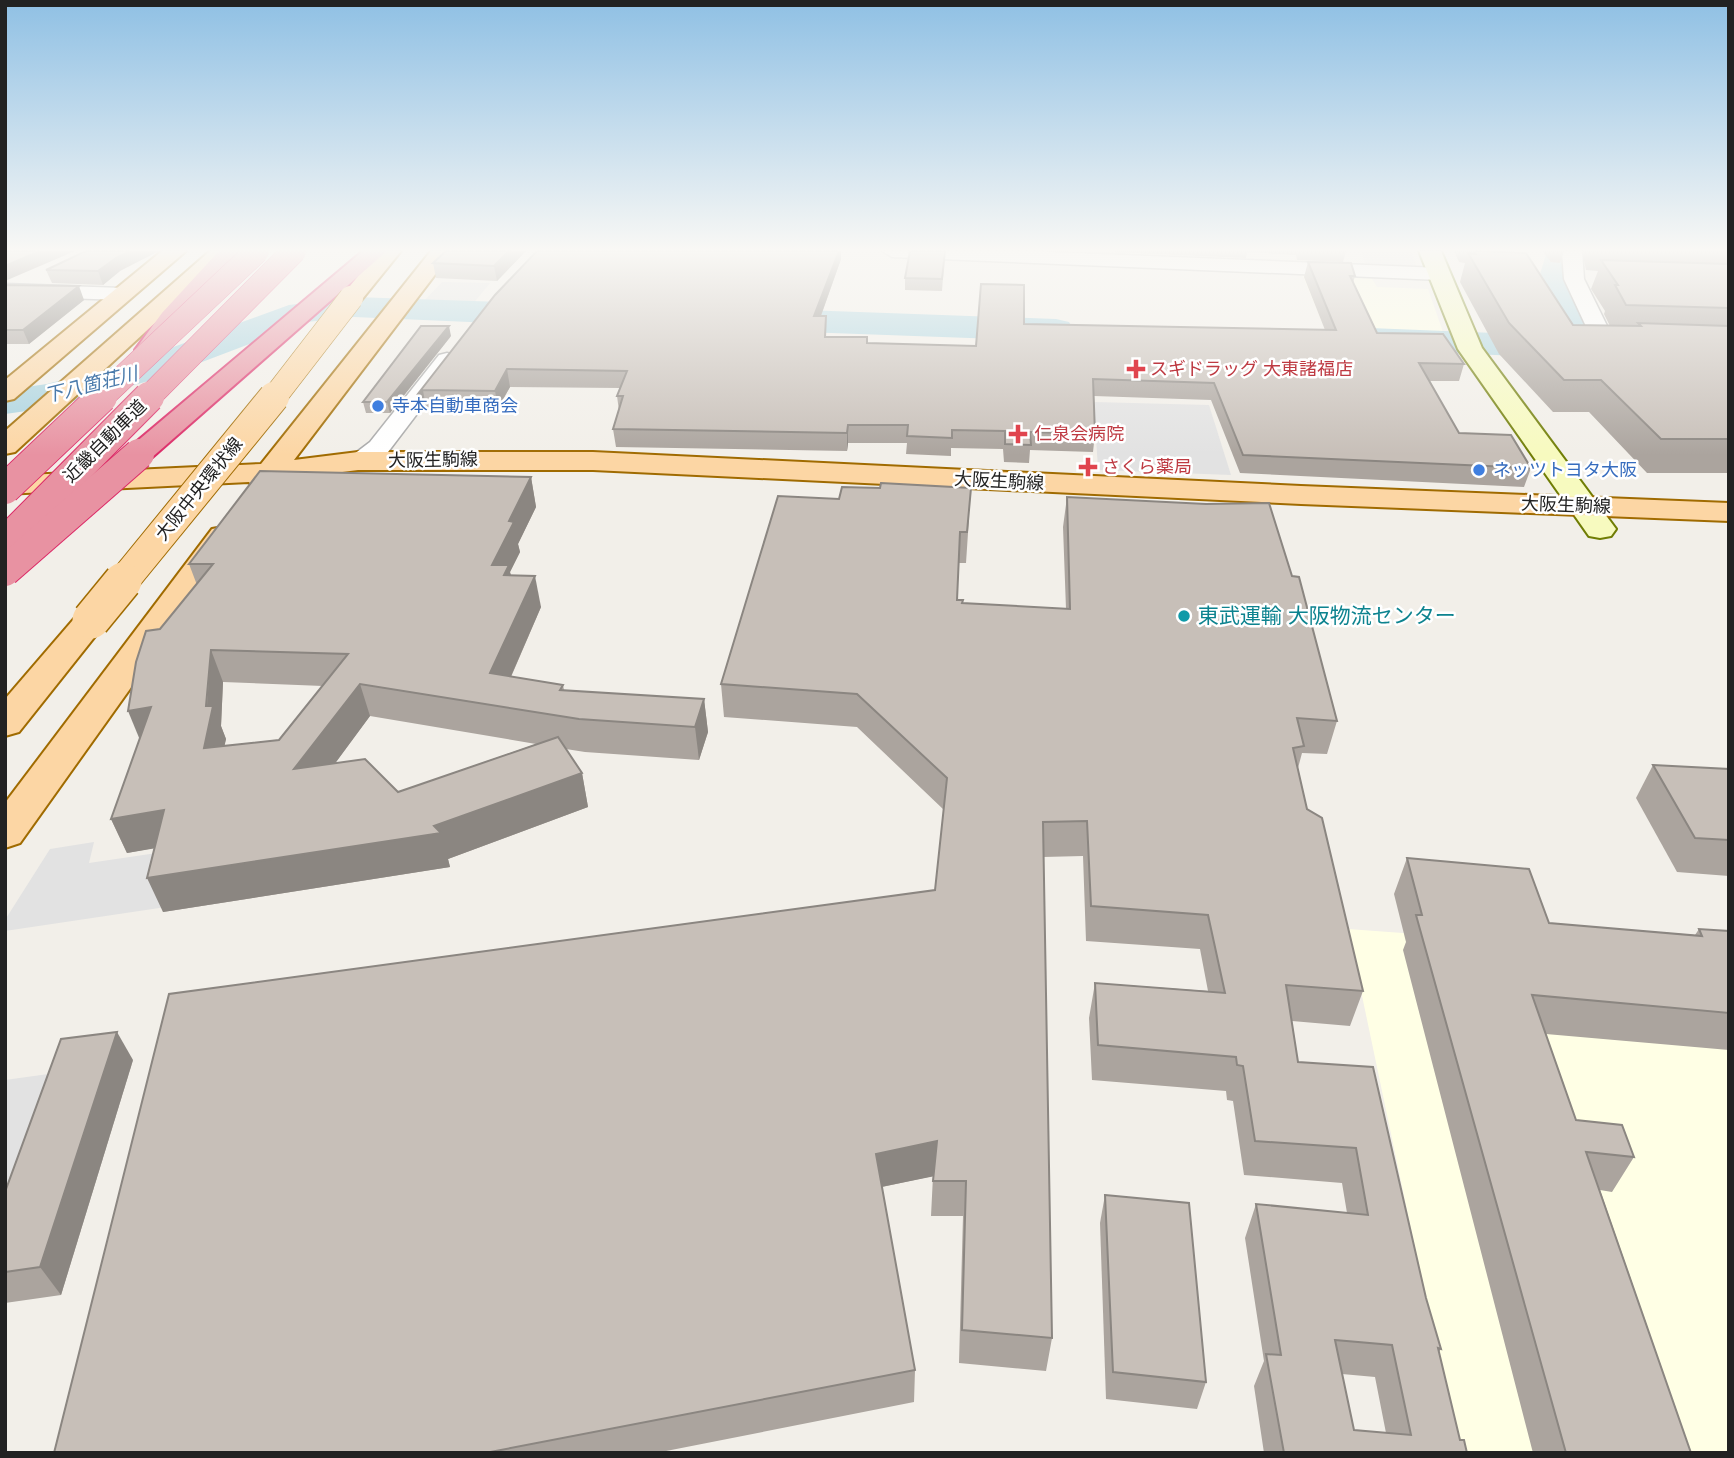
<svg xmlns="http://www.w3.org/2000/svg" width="1734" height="1458" font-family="Quicksand,'Noto Sans JP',sans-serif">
  <rect width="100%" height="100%" fill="#f2efe9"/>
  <g fill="#ffffe5">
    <polygon points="1302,274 1371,277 1377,287 1428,289 1443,332 1324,327"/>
    <polygon points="1348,929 1729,957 1729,1453 1458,1453"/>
  </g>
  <g fill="#e2e2e2">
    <polygon points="1361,251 1411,251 1417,267 1365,263"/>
    <polygon points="442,282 490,283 472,305 422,303"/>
    <polygon points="1094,402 1209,405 1231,475 1098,470"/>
    <polygon points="94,842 89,863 177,850 166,907 5,931 5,920 50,849"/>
    <polygon points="70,1071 5,1252 5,1080"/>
  </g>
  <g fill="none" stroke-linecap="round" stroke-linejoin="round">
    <g fill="#aad3df" fill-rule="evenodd">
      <polygon points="1547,251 1579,251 1574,274 1609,335 1612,348 1606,356 1593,359 1370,350 1357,347 1352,339 1357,331 1370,328 1573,336 1540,274"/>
      <polygon points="354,297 559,304 572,307 577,315 572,323 559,326 354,317 307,322 160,378 48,408 5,414 5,390 47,384 132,362 289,305"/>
      <polygon points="747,308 1056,319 1069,322 1074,330 1069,338 1056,341 747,330 734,327 729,319 734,311"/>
    </g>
    <g stroke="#a9a9a9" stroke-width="3">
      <g id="street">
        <polygon points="882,251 1026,251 1440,268 1447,270 1450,274 1447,278 1440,280 892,257"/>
        <polygon points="1562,251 1582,251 1584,279 1613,338 1729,341 1729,355 1597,350 1564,279"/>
        <polygon points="5,284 123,288 130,290 133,294 130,298 123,300 5,296"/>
        <polygon points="447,353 455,355 458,360 388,452 367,467 358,469 349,467 345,461 370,442 439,355"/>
      </g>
    </g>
    <g stroke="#707d05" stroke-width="4">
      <polygon id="secondary" points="1419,251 1441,251 1482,348 1616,529 1611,536 1600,538 1589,536 1458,349"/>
    </g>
    <g stroke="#a06b00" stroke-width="4">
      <g id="primary">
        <polygon points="162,251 186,251 14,399 5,401 5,380"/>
        <polygon points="210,251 233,251 15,452 5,454 5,431"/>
        <polygon points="379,251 401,251 359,303 343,303 340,298"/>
        <path d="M431,251h22l-159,209 64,-8h235l708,34 428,17v18l-428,-17 -708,-34h-235l-79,10c-8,10 -14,10 -26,7l-4,-5 -244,12v-18l256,-12z"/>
        <polygon points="223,527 234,529 239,536 20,843 5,848 5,803 212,529"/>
        <polygon points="91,610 103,613 108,620 19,732 5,736 5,699 79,613"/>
      </g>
    </g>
    <g stroke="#dc2a67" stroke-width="4">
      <g id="highway">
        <polygon points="219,251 241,251 178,323 156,355 147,357 138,355 135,350 162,313"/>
        <polygon points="363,251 387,251 149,460 139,463 129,460 125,454 129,448"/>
      </g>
    </g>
    <use href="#street" fill="#fff" fill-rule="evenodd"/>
    <use href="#secondary" fill="#f7fabf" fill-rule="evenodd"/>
    <use href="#primary" fill="#fcd6a4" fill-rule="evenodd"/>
    <use href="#highway" fill="#e892a2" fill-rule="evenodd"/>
    <g stroke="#a06b00" stroke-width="25" stroke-linecap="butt">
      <polyline id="primary-bridge-far2" points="273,399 351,298"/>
    </g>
    <g stroke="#a06b00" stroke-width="32" stroke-linecap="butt">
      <polyline id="primary-bridge-far1" points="122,583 274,397"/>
    </g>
    <g stroke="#a06b00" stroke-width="40" stroke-linecap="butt">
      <polyline id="primary-bridge" points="91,620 123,581"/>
    </g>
    <g stroke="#dc2a67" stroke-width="25" stroke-linecap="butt">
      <g id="highway-bridge-far1">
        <polyline points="100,399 257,251"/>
        <polyline points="147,399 294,251"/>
      </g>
    </g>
    <g stroke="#dc2a67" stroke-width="32" stroke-linecap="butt">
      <g id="highway-bridge">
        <polyline points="5,489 102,397"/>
        <polyline points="5,542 149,397"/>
        <polyline points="5,571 139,454"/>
      </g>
    </g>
    <use href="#primary-bridge-far2" stroke="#fcd6a4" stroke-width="24"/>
    <use href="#primary-bridge-far1" stroke="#fcd6a4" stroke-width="30"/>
    <use href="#primary-bridge" stroke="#fcd6a4" stroke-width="37"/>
    <use href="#highway-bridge-far1" stroke="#e892a2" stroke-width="24"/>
    <use href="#highway-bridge" stroke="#e892a2" stroke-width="30"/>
  </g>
  <g fill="#aba49e" fill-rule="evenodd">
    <polygon points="526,251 497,281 436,278 433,263"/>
    <polygon points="537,251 841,251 841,259 821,316 826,337 867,343 976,346 1024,324 1325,330 1304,277 1308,262 1355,276 1353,283 1377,333 1464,364 1459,381 1429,381 1459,433 1531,468 1524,487 1240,473 1211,400 1094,396 1095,434 1093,452 1030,450 1029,463 1004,462 1003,449 951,448 951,456 906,454 907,443 848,443 847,451 616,447 613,429 619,411 617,396 620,388 510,387 498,408 426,408 421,413 417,395"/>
    <polygon points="945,251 942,291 905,290 905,278"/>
    <polygon points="1114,251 1346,251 1343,262 1297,260 1296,255 1247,252 1246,258 1114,252"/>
    <polygon points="1454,251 1505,251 1505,252 1573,325 1610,326 1604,314 1605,311 1591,289 1598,271 1586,270 1582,251 1729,251 1729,473 1647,473 1589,412 1553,412 1499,354 1460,282 1465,263 1459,262"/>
    <polygon points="1542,251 1564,251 1560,263 1551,262"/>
    <polygon points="46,270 120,271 103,285 52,283"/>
    <polygon points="5,285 84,300 29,344 5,344"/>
    <polygon points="451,336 390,413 366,413 363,402"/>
    <path d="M531,477l5,30 -18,37 2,8 -10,20 1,3 30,32 -30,70 52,8 1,5 140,9 4,33 -9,28 -114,-8 -19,-3 16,24 6,34 -140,52 2,8 -287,45 -9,-64 -27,5 -16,-34 29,-80 20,-110 37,-44 -8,-21zM223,682l100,4 -44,54 -55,6 2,-7 -5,-13zM370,716l166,28 -138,48 -63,-29z"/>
    <path d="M1067,497l270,224 -10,33 -25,-1 -4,15 9,41 56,182 -13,35 -58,-5 6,41 75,5 53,231 15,51 -2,3 21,88 7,13h-203l-10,-67 10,-25 -19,-123 11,-34 91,9 -5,-30 -98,-8 -11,-74 -6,-1 -1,-9 -134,-11 -3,-62 6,-35 113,8 -8,-42 -114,-8 -3,-85 -40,1 9,481 -6,33 -87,-8 4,-147h-32l2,-40 -51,11 33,183 -1,32 -258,51h-602l881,-563 9,-80 -87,-83 -133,-10 -3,-33 248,-166 -3,45h-7l-2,37 5,3 104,6 -3,-82zM1342,1374l33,3 11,56 -32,-3z"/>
    <polygon points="1653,765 1729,769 1729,876 1677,872 1636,798"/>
    <polygon points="1407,858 1549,923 1695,935 1699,929 1729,931 1729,1050 1546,1034 1576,1120 1634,1157 1612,1192 1600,1190 1691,1453 1533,1453 1403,950 1406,942 1394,894"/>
    <polygon points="133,1060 61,1295 5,1303 5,1192"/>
    <polygon points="1105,1195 1206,1382 1197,1409 1106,1399 1100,1223"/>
  </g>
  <g fill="#8b8681">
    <polygon points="40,251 75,251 5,281 5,266"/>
    <polygon points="130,251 159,251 120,271 103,285 98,271 116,258"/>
    <polygon points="509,251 526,251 497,281 494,266"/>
    <polygon points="839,251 841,251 841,259 815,332 814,316"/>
    <polygon points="79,286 84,300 29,344 23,330"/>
    <polygon points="449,326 451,336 390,413 387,402"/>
    <polygon points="507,369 510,387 498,408 495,391"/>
    <polygon points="423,390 426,408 421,413 417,395"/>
    <polygon points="848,425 848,443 847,451 847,433"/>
    <polygon points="531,477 536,507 518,544 520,552 510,572 515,596 492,565 509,521"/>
    <polygon points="535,576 541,607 498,706 490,673"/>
    <polygon points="211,650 223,682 221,726 226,739 217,782 204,748"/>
    <polygon points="360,684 370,716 306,803 294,769"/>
    <polygon points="704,699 708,732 699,760 695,727"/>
    <polygon points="151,707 142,745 128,711"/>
    <polygon points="582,773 588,807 448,859 450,867 163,912 147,878 434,826"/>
    <polygon points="164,810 180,844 127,853 111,819"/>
    <polygon points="117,1032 133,1060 61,1295 40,1267"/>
    <polygon points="937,1141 935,1176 876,1188 876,1154"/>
  </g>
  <g fill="#c7bfb8" stroke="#8b8681" stroke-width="2" fill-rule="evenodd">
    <polygon points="5,251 40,251 5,266"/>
    <polygon points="86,251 130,251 116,258 98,271 46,270"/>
    <polygon points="446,251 509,251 494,266 433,263"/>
    <polygon points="537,251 839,251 814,316 826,316 825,337 867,337 867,343 976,346 981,284 1024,285 1024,324 1336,330 1308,262 1351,263 1355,276 1350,276 1377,333 1443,334 1464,364 1419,363 1459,433 1511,435 1531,468 1243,455 1214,383 1093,379 1095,434 1030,432 1031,445 1005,444 1005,431 952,430 952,438 907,436 908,425 848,425 847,433 613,429 623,396 617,396 627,371 507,369 495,391 423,390 417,395 495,295"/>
    <polygon points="910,251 945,251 942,279 905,278"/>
    <polygon points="1475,251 1526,253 1573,325 1641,326 1638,323 1729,326 1729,439 1661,439 1601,380 1564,380 1509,323 1468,253 1476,254"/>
    <polygon points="1601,260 1729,264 1729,308 1626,305 1615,285 1618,285"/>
    <polygon points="5,285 79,286 23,330 5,330"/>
    <polygon points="421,326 449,326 387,402 363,402"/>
    <path d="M260,471l271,6 -22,44 5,1 -22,43h17l-5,10 31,1 -45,97 73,12 -3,5 144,9 -9,28 -116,-8 -219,-35 -66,85 71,-10 33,33 160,-55 24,36 -148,53 7,7 -294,45 17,-68 -53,9 40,-112 -23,4 8,-49 10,-31 14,-2 53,-65h-24zM211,650l137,4 -69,86 -75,8 9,-42h-7z"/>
    <path d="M881,483l90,5 -4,44h-7l-3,68h6l-1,3 108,6 -3,-112 139,7 63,-1 23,73 7,1 38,144 -40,-3 7,28 -11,2 14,61 15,9 41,173 -77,-6 12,77 75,5 53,231 15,51 -3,-1 22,92h4l3,13h-183l-18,-99 15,1 -25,-151 112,11 -12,-67 -101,-7 -12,-75 -6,-1 -1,-8 -138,-12 -3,-62 130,10 -17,-78 -117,-9 -4,-85 -44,1 9,516 -90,-8 4,-149h-33l4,-40 -61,13 39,216 -430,83h-431l115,-459 766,-104 12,-112 -90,-84 -136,-10 57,-188 61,3 3,-12 38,1zM1335,1340l57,5 19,90 -57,-5z"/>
    <polygon points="1653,765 1729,769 1729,840 1695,838"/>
    <polygon points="1407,858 1529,869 1549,923 1702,936 1699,929 1729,931 1729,1013 1532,995 1576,1120 1622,1125 1634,1157 1586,1152 1691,1453 1566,1453 1416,915 1422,915"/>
    <polygon points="117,1032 40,1267 5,1272 5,1192 61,1039"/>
    <polygon points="1105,1195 1189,1203 1206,1382 1113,1372"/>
  </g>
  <linearGradient id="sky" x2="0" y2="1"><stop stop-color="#8fc0e4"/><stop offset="0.55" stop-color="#f9f8f5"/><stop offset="1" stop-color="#f9f8f5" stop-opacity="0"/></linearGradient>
  <rect width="1734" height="455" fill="url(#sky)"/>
  <g fill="#e0444e" stroke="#fff" stroke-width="2.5">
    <path d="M1132.5 358.5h7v7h7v7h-7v7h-7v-7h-7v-7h7z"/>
    <path d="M1014.5 423.5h7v7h7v7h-7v7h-7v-7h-7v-7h7z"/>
    <path d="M1084.5 456.5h7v7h7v7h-7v7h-7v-7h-7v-7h7z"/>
  </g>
  <g fill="#3f7fe0" stroke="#fff" stroke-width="2.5">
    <circle cx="378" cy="406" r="7"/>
    <circle cx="1479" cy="470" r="7"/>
  </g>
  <circle fill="#0f9aa8" stroke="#fff" stroke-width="2.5" cx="1184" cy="616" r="7"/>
  <g text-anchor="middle" stroke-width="5" stroke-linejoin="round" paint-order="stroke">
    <g font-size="18" fill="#be3a42" stroke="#fff" text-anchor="start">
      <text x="1150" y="375">スギドラッグ 大東諸福店</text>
      <text x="1034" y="440">仁泉会病院</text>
      <text x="1102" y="473">さくら薬局</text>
    </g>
    <g font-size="18" fill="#366cbe" stroke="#fff" text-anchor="start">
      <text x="392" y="412">寺本自動車商会</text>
      <text x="1493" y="476">ネッツトヨタ大阪</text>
    </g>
    <g font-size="18" fill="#222" stroke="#fff">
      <text transform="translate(105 441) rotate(-45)" y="6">近畿自動車道</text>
      <text transform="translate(433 460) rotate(-1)" y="6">大阪生駒線</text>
      <text transform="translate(999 481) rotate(3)" y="6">大阪生駒線</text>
      <text transform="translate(199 489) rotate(-51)" y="6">大阪中央環状線</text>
      <text transform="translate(1566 505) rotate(2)" y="6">大阪生駒線</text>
    </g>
    <g font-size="19" font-style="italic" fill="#4a7aab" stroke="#fff">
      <text transform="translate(91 384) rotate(-14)" y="7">下八箇荘川</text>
    </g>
    <g font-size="21" fill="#0d838f" stroke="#fff" text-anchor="start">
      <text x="1198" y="623">東武運輸 大阪物流センター</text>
    </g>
  </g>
  <rect width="1734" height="1458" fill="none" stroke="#222222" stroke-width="14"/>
</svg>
